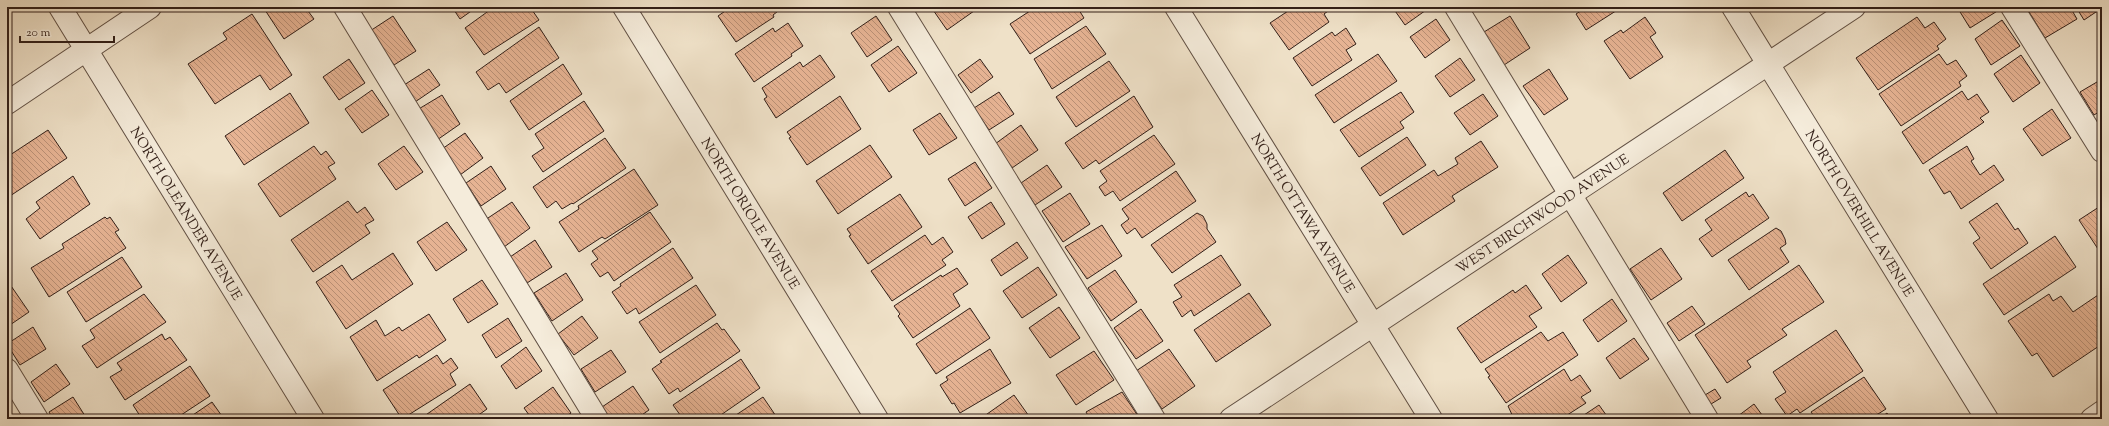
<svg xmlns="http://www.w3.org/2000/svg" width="2109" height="426" font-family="'Sorts Mill Goudy',serif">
  <defs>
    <pattern id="building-back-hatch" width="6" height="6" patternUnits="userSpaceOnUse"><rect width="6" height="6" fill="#e6b393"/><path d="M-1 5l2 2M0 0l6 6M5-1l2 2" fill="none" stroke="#bb9177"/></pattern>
  </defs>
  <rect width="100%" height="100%" fill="#efe1c8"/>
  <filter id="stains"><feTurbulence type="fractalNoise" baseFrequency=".005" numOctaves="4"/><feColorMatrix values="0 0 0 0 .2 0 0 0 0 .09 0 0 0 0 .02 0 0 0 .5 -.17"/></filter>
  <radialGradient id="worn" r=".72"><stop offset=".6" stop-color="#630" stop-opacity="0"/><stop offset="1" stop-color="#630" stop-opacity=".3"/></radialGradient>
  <g fill="url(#building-back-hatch)" stroke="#321f18">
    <polygon points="270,7 305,7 314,19 284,39 265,10"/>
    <polygon points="452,7 477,7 460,19"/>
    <polygon points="494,7 530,7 539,20 484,55 465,28"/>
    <polygon points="731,7 782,7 782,8 773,15 774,17 736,42 718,16"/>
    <polygon points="931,7 972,7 974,11 947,30"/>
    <polygon points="1036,7 1077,7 1084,18 1030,54 1010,24"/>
    <polygon points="1294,7 1332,8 1324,14 1329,22 1289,50 1270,23"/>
    <polygon points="1395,7 1428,7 1429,8 1405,25 1393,8"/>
    <polygon points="1587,7 1622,7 1586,30 1576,14"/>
    <polygon points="1957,7 1997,7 1999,10 1970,28"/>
    <polygon points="2026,7 2070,7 2077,19 2045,38"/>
    <polygon points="2076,7 2102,7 2102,8 2084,20"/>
    <polygon points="252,14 292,75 270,90 260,75 215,104 188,64 227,39 223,33"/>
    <polygon points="393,16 416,51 394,65 370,31"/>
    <polygon points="876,16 892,40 867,57 851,33"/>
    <polygon points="1510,16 1530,48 1504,65 1484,32"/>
    <polygon points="1645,17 1656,33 1650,37 1663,57 1630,79 1604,41 1621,30 1623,33"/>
    <polygon points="1917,17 1925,28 1934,22 1946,39 1937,46 1939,49 1878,90 1856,58"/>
    <polygon points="1436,19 1450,40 1425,58 1410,37"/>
    <polygon points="2002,20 2020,46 1991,65 1975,39"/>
    <polygon points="788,23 803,46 791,54 792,56 754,82 735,54 773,28 775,32"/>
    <polygon points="1086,26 1106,54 1052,89 1034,59"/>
    <polygon points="539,27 559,58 506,93 499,83 488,90 476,72"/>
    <polygon points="1346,28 1356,44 1346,50 1352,60 1312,86 1293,58 1332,32 1335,36"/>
    <polygon points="898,46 917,73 889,92 871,65"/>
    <polygon points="1378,54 1397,81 1334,123 1315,95"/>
    <polygon points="1939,54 1947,65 1956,60 1967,76 1959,82 1961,86 1901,126 1879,94"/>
    <polygon points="820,55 835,77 776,118 764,99 767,97 762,88 800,62 803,67"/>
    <polygon points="2021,55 2040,83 2013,102 1994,74"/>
    <polygon points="1460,58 1475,80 1450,97 1435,76"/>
    <polygon points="349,59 365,83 339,100 323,77"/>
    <polygon points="980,59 993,77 971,93 958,75"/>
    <polygon points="1109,61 1130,91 1076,127 1056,97"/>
    <polygon points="563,64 582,94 529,130 510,101"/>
    <polygon points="429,69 440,85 415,102 404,85"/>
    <polygon points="1549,69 1568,99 1544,115 1523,86"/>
    <polygon points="2102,79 2102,110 2094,115 2080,92"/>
    <polygon points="372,90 389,115 362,133 345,109"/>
    <polygon points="1962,91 1968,100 1977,94 1989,112 1980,118 1984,122 1923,164 1902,132"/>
    <polygon points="999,92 1014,114 989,130 974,108"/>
    <polygon points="1401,92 1414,112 1400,122 1404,128 1359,157 1340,130"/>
    <polygon points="290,93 309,123 244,165 225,136"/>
    <polygon points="1483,94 1498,116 1470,135 1454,113"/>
    <polygon points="442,95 460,124 437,140 417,110"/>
    <polygon points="840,96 861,129 807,165 789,138 791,137 787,132"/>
    <polygon points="1134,96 1153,127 1099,164 1096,160 1083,169 1065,143"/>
    <polygon points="584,101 604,131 543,172 532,156 544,148 535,134"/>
    <polygon points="2052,109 2071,138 2042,156 2023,129"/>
    <polygon points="940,113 957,138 929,155 913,130"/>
    <polygon points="1021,125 1038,150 1012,168 995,144"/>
    <polygon points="48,130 67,158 7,198 7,157"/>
    <polygon points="465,133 483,158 460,175 442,149"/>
    <polygon points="1154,135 1175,164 1120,201 1113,191 1105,196 1099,187 1107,181 1100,171"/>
    <polygon points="1407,137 1426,165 1380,196 1361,168"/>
    <polygon points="605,138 626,168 573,204 572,203 562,209 556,201 547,208 533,187"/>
    <polygon points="1481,141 1498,167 1452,196 1455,201 1403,235 1383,203 1434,170 1438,176 1458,164 1455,158"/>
    <polygon points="870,145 892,177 838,214 816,181"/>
    <polygon points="314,146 321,155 326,151 335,163 328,167 336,179 280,217 258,184"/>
    <polygon points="404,146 423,172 396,190 378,164"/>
    <polygon points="1967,146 1974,159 1971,161 1980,175 1994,165 2004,180 1961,209 1950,191 1944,194 1929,170"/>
    <polygon points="1725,150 1744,178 1682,221 1663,193"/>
    <polygon points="975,162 992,188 965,206 948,179"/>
    <polygon points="1047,165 1062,187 1035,205 1021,183"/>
    <polygon points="491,166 506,189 481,206 466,183"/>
    <polygon points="634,169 658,205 605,239 602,237 579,252 559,222 579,209 578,206"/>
    <polygon points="1176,171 1196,201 1142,238 1135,228 1127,234 1121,225 1129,219 1122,209"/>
    <polygon points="73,176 90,204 40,239 26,219 40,208 36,202"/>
    <polygon points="1746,192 1749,197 1753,194 1769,218 1712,257 1699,239 1712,230 1705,220"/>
    <polygon points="1070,193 1090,224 1063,242 1042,211"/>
    <polygon points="900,194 922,227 868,264 849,236 851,235 847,229"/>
    <polygon points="348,201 357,213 365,207 374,220 365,225 370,233 313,272 291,240"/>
    <polygon points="512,202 530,228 504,247 485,220"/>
    <polygon points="991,202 1005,224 982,239 968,217"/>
    <polygon points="1997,203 2015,230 2018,228 2028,243 1991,269 1973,243 1980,238 1969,222"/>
    <polygon points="2102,205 2102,246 2098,249 2079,220"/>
    <polygon points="650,212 671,242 614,281 608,272 600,277 591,264 598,259 592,251"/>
    <polygon points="1197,213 1203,216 1207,224 1207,229 1216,242 1172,273 1151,245"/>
    <polygon points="105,217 107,219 110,217 119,230 115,232 126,248 49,297 31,268 64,248 62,244"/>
    <polygon points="447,222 467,250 436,271 417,242"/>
    <polygon points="1102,225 1122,256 1087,279 1065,247"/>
    <polygon points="1776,228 1781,231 1785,239 1786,244 1780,248 1789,262 1749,290 1728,260"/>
    <polygon points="925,235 932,245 943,237 953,252 942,260 946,265 892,301 871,271"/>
    <polygon points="2055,236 2076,267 2004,315 1983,284"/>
    <polygon points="535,240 552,267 527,283 510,257"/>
    <polygon points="1017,242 1028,258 1001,276 991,260"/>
    <polygon points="673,248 693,278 639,314 636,308 627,314 612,292 621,286 620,284"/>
    <polygon points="1661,248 1682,279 1651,300 1630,269"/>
    <polygon points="393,253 413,284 346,329 316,282 342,265 352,280"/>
    <polygon points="1221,255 1241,285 1194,316 1191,310 1182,317 1173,302 1182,297 1174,285"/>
    <polygon points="1568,255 1587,283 1561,302 1542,274"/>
    <polygon points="122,257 142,287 86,322 67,292"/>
    <polygon points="1799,265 1824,302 1782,329 1787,335 1747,361 1751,367 1727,383 1695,335"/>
    <polygon points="1038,267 1057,295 1022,318 1003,291"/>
    <polygon points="957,268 968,284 953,294 960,306 913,338 898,316 900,314 894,306 941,275 942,277"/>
    <polygon points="1115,270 1137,302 1111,321 1088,288"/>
    <polygon points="566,273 583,300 552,321 534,293"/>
    <polygon points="7,280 29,312 7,327"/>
    <polygon points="482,280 498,304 468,323 453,299"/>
    <polygon points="696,285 716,315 660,353 639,322"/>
    <polygon points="1526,285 1542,308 1529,316 1537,327 1481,363 1457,328 1513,290 1515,293"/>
    <polygon points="1249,293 1271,325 1216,362 1194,330"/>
    <polygon points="2101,293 2102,344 2053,377 2037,353 2032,356 2008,321 2049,294 2053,301 2061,296 2073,312"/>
    <polygon points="144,294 166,322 97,368 82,346 95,338 90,330"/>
    <polygon points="1612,299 1627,321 1598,342 1583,320"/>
    <polygon points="1692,306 1705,324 1679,341 1667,323"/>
    <polygon points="1059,307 1080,338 1050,358 1029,328"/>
    <polygon points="970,308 990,338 936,374 916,344"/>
    <polygon points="1141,309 1163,341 1136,359 1114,328"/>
    <polygon points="429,314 446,340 419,358 417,355 377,381 350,337 376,320 385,336 399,327 402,331"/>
    <polygon points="582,316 598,338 574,355 558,334"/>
    <polygon points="508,318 522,341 496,358 482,335"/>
    <polygon points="717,323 722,330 724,329 740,351 680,392 678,388 669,394 652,369 662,362 660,361"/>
    <polygon points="33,327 46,349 20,365 7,344"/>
    <polygon points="1836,330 1863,371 1800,413 1797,409 1787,416 1775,399 1786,392 1773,372"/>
    <polygon points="1541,332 1548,341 1563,332 1578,355 1506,403 1488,377 1490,376 1485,369"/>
    <polygon points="162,334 165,340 170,337 187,360 125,400 110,377 122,370 117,363"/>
    <polygon points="1634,338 1649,359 1620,379 1606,358"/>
    <polygon points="526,347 542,371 516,389 501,366"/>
    <polygon points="990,349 1011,383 960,413 954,403 952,404 940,385 948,380 946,377"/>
    <polygon points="1169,349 1195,386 1162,409 1136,371"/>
    <polygon points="611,350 626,372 595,392 581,369"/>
    <polygon points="1094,351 1114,380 1076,405 1056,375"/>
    <polygon points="437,355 443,364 451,358 458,368 450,374 456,385 402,419 383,390"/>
    <polygon points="741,359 760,388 715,419 683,419 673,405"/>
    <polygon points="56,364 70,384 44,402 31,382"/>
    <polygon points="190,366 210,396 175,419 142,419 133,405"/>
    <polygon points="1564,369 1571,381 1580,375 1591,391 1581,397 1586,403 1561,419 1514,419 1508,406"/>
    <polygon points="1864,377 1886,409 1870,419 1816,419 1811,412"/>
    <polygon points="470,384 487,409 473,419 420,419"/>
    <polygon points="633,386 649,410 636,419 610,419 602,407"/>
    <polygon points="553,387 571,413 563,419 532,419 524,408"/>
    <polygon points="1715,389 1721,398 1711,404 1705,395"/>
    <polygon points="1122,392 1140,419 1090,419 1086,412"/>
    <polygon points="1014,395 1031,419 980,419"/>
    <polygon points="73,397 87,419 53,419 49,412"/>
    <polygon points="763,397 778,419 730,419"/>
    <polygon points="212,402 224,419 187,419"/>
    <polygon points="1754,404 1765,419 1734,419"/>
    <polygon points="1599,405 1609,419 1578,419"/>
    <polygon points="9,410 15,419 7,419"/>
    <polygon points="1887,413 1891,419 1879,419"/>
  </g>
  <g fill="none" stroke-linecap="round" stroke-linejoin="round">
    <g stroke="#615044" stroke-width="24">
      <g id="minor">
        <path id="s1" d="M60,7l253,412"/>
        <polyline points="345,7 597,419"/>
        <path id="s2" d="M624,7l253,412"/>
        <polyline points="899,7 1154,419"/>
        <path id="s3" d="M1176,7l255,412"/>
        <polyline points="1456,7 1707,419"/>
        <path id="s4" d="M1733,7l254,412"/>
        <polyline points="2012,7 2102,151"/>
        <polyline points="7,103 150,7"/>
        <polyline points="7,370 37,419"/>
        <path id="s5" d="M1231,419l623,-412"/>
        <polyline points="2092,419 2102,412"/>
      </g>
    </g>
    <use href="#minor" stroke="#f5ecdb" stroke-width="22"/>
  </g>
  <g text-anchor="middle" stroke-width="3" stroke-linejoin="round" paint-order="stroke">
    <g font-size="14" fill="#321f18" stroke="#f5ecdb">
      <text dy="5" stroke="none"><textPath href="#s1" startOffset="242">NORTH OLEANDER AVENUE</textPath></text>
      <text dy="5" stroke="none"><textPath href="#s2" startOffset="242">NORTH ORIOLE AVENUE</textPath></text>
      <text dy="5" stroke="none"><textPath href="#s3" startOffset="242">NORTH OTTAWA AVENUE</textPath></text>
      <text dy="5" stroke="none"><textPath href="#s5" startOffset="373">WEST BIRCHWOOD AVENUE</textPath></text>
      <text dy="5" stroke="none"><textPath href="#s4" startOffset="242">NORTH OVERHILL AVENUE</textPath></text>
    </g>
  </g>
  <rect width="2109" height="426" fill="none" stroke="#efe1c8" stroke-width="24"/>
  <rect x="8" y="8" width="2093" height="410" fill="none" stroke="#321f18" stroke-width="2"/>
  <rect x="12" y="12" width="2085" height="402" fill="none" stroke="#321f18"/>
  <path d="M20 36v6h94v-6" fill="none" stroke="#321f18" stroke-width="2"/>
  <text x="26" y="36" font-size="12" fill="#321f18" stroke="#f5ecdb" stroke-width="3" paint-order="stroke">20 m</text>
  <rect width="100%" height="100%" filter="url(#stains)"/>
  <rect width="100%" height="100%" fill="url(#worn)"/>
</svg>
